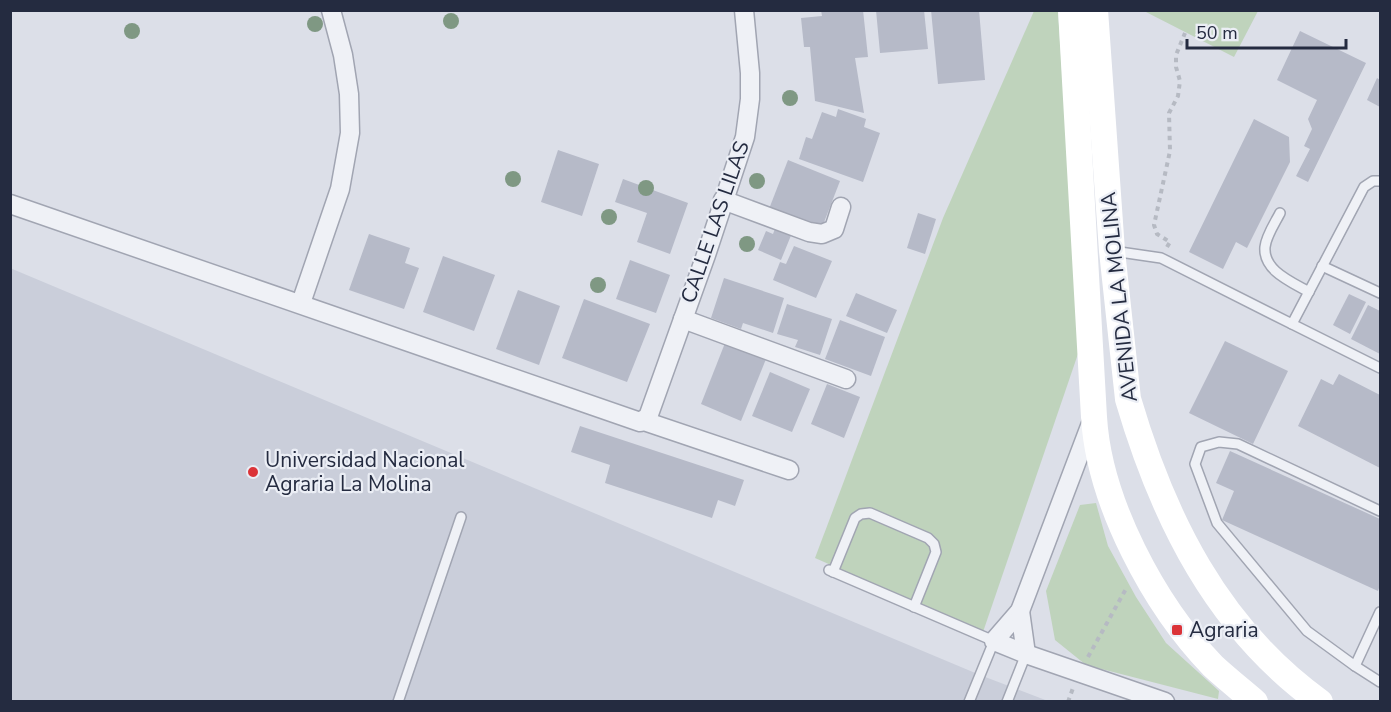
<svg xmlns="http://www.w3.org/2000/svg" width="1391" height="712" font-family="'Nunito Sans',sans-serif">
  <rect width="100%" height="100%" fill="#dcdfe8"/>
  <polygon fill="#caceda" points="10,268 980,675 1048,701 11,701"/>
  <g fill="#bfd3bc">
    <polygon points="1034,11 1058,11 1080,348 983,632 815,558 943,218"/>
    <polygon points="1144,11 1258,11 1234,57"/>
    <polygon points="1096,503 1108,546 1136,597 1166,643 1219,691 1218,699 1086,665 1055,640 1046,591 1080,505"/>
  </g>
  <g fill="#b6bac8">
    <polygon points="821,10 863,10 868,57 855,58 864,113 815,101 810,47 804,47 801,18 822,16"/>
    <polygon points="876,10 924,10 928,49 880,53"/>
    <polygon points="931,10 979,10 985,80 938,84"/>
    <polygon points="1300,31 1366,63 1308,182 1296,176 1310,149 1304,146 1312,129 1308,119 1317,100 1277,80"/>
    <polygon points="1377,78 1380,80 1380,107 1367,100"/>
    <polygon points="838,109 866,119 864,127 880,133 863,182 799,159 806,137 812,139 822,112 836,117"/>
    <polygon points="1254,119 1289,137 1290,162 1247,248 1236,242 1223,269 1189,252"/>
    <polygon points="558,150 599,164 582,216 541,202"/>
    <polygon points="788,160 840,181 821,230 769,209"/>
    <polygon points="623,179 688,203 670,254 637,242 647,213 615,202"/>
    <polygon points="918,213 936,219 925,254 907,248"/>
    <polygon points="776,226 792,233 781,260 758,250 766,231 773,234"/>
    <polygon points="369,234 410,248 405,263 419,268 404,309 349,290"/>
    <polygon points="794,246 832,261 816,298 773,280 780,262 786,264"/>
    <polygon points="443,256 495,275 474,331 423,312"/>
    <polygon points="630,260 670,275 656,313 616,299"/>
    <polygon points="724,278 784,298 773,333 743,323 741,329 711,318"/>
    <polygon points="518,290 560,306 539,365 496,349"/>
    <polygon points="856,293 897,310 887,333 846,316"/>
    <polygon points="1349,294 1366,302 1350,334 1333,325"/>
    <polygon points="584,299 650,324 627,382 562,358"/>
    <polygon points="787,304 832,319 820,355 795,347 798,340 777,334"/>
    <polygon points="1368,305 1380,311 1380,354 1351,339"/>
    <polygon points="840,320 885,337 871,376 825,359"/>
    <polygon points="1225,341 1288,371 1253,444 1189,413"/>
    <polygon points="725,343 766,359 741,421 701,404"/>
    <polygon points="770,372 810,389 792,432 752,416"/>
    <polygon points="1339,374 1380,395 1380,468 1298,426 1321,379 1333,385"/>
    <polygon points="827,384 860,397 844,438 811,424"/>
    <polygon points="580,426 744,480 735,506 718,500 712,518 605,483 610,465 571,452"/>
    <polygon points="1230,451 1380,519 1380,585 1378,591 1222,520 1234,491 1216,483"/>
  </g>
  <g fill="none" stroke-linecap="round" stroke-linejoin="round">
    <g stroke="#a1a5b2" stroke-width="12">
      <g id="service">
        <polyline points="1380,181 1373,181 1364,187 1292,324 1380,368"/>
        <path d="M1280,213c-5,10 -14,23 -15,34 -2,24 27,35 44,45"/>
        <polyline points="1113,251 1161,258 1292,324"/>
        <polyline points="1322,266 1380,293"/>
        <polyline points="1380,511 1238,444 1219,442 1201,447 1195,464 1217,523 1307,631 1355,666 1380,682"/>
        <polyline points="829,570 994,641 969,702"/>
        <polyline points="833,572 855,518 861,514 870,513 928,538 934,544 936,552 914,607"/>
        <polyline points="1355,666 1380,612"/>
        <polyline points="398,702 461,517"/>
        <polyline points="1007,702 1026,654"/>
      </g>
    </g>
    <g stroke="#a1a5b2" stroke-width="21">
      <g id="minor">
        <polyline points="723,200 809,232 822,234 834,229 841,207"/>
        <polyline points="10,204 640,422 648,417 706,255 745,137 750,99 750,73 744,10"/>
        <polyline points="301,303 340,189 350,133 349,94 343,55 331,10"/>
        <polyline points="683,319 846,379"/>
        <polyline points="644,421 789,470"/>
        <polyline points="1092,421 1020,611 994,641 1026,654 1165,702"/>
        <polyline points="1020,611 1026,654"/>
      </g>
    </g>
    <g stroke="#b6bac3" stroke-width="4" stroke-dasharray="4.5 4.5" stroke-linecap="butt">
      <polyline points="1167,247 1170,242 1157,234 1154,225 1170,151 1169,113 1178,96 1180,81 1176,67 1176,55 1185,33"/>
      <polyline points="1088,657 1127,587"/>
      <polyline points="1068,702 1073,688"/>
    </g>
    <use href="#service" stroke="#eff1f6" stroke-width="9"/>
    <use href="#minor" stroke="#eff1f6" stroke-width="18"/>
    <g stroke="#fff" stroke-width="26">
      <path d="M1071,10l23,407c5,85 60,188 119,249 13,12 28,24 42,36"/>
      <path d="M1095,10l17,241 16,148c35,119 89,229 192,303"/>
    </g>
  </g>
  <g fill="#7f9883">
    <circle cx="451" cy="21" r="8"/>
    <circle cx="315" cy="24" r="8"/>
    <circle cx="132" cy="31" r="8"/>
    <circle cx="790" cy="98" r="8"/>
    <circle cx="513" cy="179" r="8"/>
    <circle cx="757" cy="181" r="8"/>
    <circle cx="646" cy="188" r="8"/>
    <circle cx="609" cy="217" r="8"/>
    <circle cx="747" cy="244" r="8"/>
    <circle cx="598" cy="285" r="8"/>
  </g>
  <g fill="#db3338" stroke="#ebeef5" stroke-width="2">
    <circle cx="253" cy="472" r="6"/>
    <rect x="1171" y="624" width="12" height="12" rx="3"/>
  </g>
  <g text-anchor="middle" stroke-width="4.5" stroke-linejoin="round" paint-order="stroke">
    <g font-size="21" fill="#242b40" stroke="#ebeef5">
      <text transform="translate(715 222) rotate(-71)" y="7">CALLE LAS LILAS</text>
      <text transform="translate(1119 297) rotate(-96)" y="7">AVENIDA LA MOLINA</text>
    </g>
    <g font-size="21" fill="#242b40" stroke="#ebeef5" text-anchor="start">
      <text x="265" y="467">Universidad Nacional<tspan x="265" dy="24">Agraria La Molina</tspan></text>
      <text x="1189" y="637">Agraria</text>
    </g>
  </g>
  <rect width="1391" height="712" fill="none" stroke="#242b40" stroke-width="24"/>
  <path d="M1187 39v9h159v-9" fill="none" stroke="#242b40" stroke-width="3"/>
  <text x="1196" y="39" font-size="18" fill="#242b40" stroke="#ebeef5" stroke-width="4.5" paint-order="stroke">50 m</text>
</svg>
